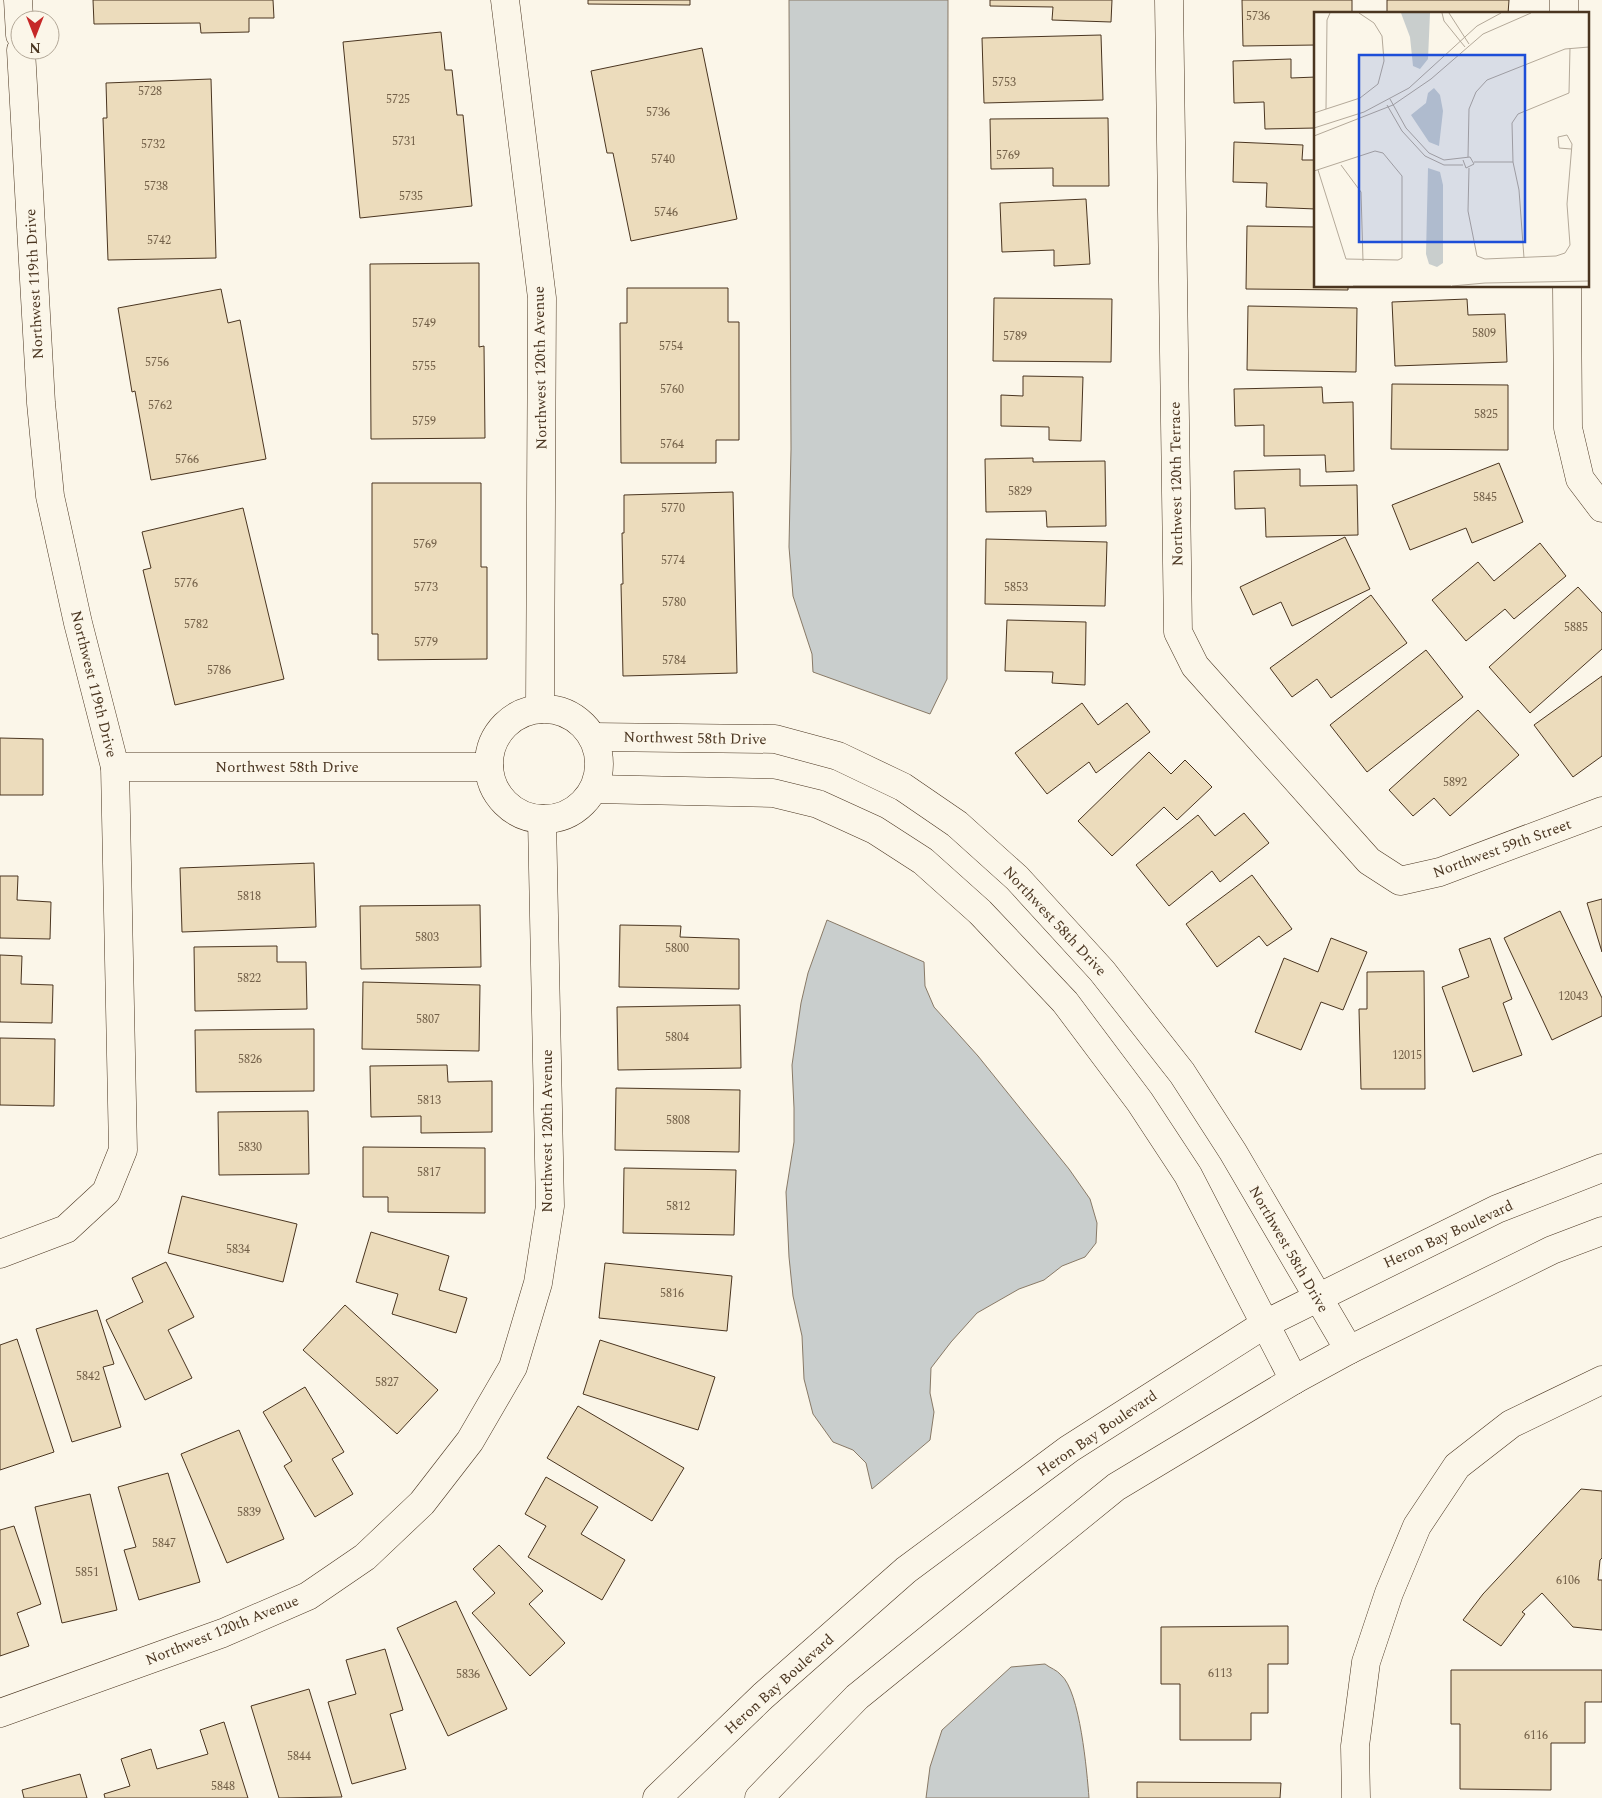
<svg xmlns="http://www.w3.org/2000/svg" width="1602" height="1798" font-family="Spectral,serif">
  <rect width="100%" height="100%" fill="#fbf6e9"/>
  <g fill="#c9cecd" stroke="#887966">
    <polygon points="789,0 948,0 947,679 930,714 813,672 812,654 793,596 789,547 791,449"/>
    <polygon points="827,920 924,962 925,986 934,1007 978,1056 1069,1169 1090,1199 1097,1223 1096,1243 1085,1257 1062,1266 1044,1280 1019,1289 977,1313 951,1342 931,1368 930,1393 934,1412 930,1440 872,1489 866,1463 853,1450 833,1442 813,1414 804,1379 802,1336 793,1296 789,1257 786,1192 794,1142 794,1108 792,1065 801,1003 808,973"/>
    <path d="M1045,1664c5,4 12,6 16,11 19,16 26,97 28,123h-163l4,-31 12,-37 69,-63z"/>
  </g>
  <g fill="#ecdcbc" stroke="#4a3520">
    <polygon points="93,0 273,0 274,18 249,18 249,32 201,33 200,23 94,24"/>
    <polygon points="588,0 690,0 690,5 588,4"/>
    <polygon points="990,0 1112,0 1111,22 1052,20 1053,7 990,6"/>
    <polygon points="1242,0 1352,0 1352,14 1316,14 1316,45 1243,46"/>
    <polygon points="1387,0 1509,0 1508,14 1387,14"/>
    <polygon points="441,32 445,70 452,70 457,115 463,115 472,206 360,218 343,42"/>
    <polygon points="1101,35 1103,100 984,103 982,38"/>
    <polygon points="702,48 737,219 631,241 613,153 607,153 591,71"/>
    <polygon points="1291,59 1291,78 1316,77 1316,128 1265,129 1264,102 1234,103 1233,61"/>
    <polygon points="211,79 216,258 108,260 103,118 107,118 106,83"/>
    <polygon points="1108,118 1109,186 1053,186 1053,168 991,169 990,119"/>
    <polygon points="1234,142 1303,145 1302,160 1316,160 1316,209 1266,207 1267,183 1233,182"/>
    <polygon points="1086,199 1090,264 1054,266 1054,250 1002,252 1000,203"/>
    <polygon points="1247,226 1316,227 1316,286 1348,286 1348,290 1246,289"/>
    <polygon points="479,263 479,347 484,346 485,438 371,439 370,264"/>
    <polygon points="627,288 728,288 728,322 739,322 739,440 716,440 716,463 621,463 620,323 627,323"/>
    <polygon points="221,289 228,323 240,320 266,459 151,480 135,391 132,392 118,308"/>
    <polygon points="994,298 1112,299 1111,362 993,361"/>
    <polygon points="1467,299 1468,315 1505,314 1507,362 1395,366 1392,302"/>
    <polygon points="1248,306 1357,308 1356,372 1247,370"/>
    <polygon points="1023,376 1083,377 1081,441 1049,440 1049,427 1001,426 1001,395 1023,396"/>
    <polygon points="1392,384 1508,385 1508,450 1391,449"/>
    <polygon points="1322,387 1323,403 1353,402 1354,471 1326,472 1325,455 1264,456 1264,425 1235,426 1234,389"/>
    <polygon points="1033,458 1033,462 1105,461 1106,526 1047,527 1046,511 986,512 985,459"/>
    <polygon points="1499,463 1523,522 1472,543 1466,528 1410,550 1392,505"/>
    <polygon points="1300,469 1300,486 1357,485 1358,535 1266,537 1265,508 1235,509 1234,471"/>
    <polygon points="372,483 481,483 481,567 487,567 487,659 378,660 378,634 372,634"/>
    <polygon points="733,492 737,673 623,676 621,584 623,584 622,533 624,533 624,495"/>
    <polygon points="243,508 284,679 175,705 143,570 151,568 142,532"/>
    <polygon points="1345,537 1370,589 1292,626 1281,602 1253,615 1240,587"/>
    <polygon points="986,539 1107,542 1105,606 985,604"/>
    <polygon points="1540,543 1566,576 1514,619 1505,609 1466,641 1432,600 1478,562 1494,581"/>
    <polygon points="1578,587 1602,613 1602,649 1530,713 1489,667"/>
    <polygon points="1371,595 1407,643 1331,698 1317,679 1292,697 1270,668"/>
    <polygon points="1007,620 1086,622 1085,685 1052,683 1053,672 1005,671"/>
    <polygon points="1426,650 1463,697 1367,772 1330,725"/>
    <polygon points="1602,676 1602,756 1573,777 1534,725"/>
    <polygon points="1082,703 1098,725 1127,703 1150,732 1096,773 1089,762 1047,794 1015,753"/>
    <polygon points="1478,710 1519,755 1450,816 1434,798 1413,816 1389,790"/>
    <polygon points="0,738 43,739 43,795 0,795"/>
    <polygon points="1149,752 1171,774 1185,760 1212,787 1177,820 1164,807 1112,856 1078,821"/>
    <polygon points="1244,813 1269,843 1220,882 1212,871 1169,906 1136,865 1198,815 1215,836"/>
    <polygon points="314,863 316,927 182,932 180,868"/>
    <polygon points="1252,875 1292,929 1267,946 1259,936 1217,967 1186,924"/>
    <polygon points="0,876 18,876 17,900 51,902 50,939 0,938"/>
    <polygon points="1602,899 1602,952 1587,903"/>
    <polygon points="480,905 481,967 361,969 360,906"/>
    <polygon points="1560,911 1602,998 1602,1016 1552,1040 1504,938"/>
    <polygon points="620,925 681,926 680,937 739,939 739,989 619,987"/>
    <polygon points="1331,938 1367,952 1343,1010 1321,1002 1301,1050 1255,1032 1284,958 1318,972"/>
    <polygon points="1490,938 1512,999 1503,1003 1522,1055 1473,1072 1442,987 1469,977 1459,949"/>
    <polygon points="277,946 277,962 306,962 307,1009 195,1011 194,947"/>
    <polygon points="0,955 22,956 21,984 53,985 52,1023 0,1022"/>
    <polygon points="1424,971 1425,1089 1361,1089 1359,1009 1367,1009 1367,972"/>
    <polygon points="363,982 480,985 479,1051 362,1049"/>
    <polygon points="740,1005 741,1068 618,1070 617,1007"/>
    <polygon points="314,1029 314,1091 196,1092 195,1030"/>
    <polygon points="0,1038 55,1039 54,1106 0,1105"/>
    <polygon points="447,1065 448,1082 492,1081 492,1132 421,1133 421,1116 371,1117 370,1066"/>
    <polygon points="616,1088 740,1090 739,1152 615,1150"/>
    <polygon points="308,1111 309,1174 219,1175 218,1112"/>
    <polygon points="363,1147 485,1148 485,1213 388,1212 388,1197 363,1197"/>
    <polygon points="624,1168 736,1170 734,1235 623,1233"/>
    <polygon points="182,1196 297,1224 283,1282 168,1253"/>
    <polygon points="371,1232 449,1256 439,1290 467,1298 456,1333 392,1314 398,1294 356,1282"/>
    <polygon points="166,1262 194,1317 168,1330 192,1378 145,1400 106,1320 143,1302 132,1278"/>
    <polygon points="605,1263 732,1276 727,1331 599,1318"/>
    <polygon points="345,1305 438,1390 397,1434 303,1350"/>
    <polygon points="97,1310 114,1364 103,1367 121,1427 72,1442 36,1329"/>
    <polygon points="17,1339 54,1452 0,1470 0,1345"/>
    <polygon points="600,1340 715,1377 698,1430 583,1394"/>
    <polygon points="305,1387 344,1452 332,1459 353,1494 315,1517 284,1466 292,1461 263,1412"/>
    <polygon points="578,1406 684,1468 652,1521 547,1458"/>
    <polygon points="239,1430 284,1539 227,1563 181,1454"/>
    <polygon points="168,1473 200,1582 139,1600 124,1550 136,1547 118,1487"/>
    <polygon points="546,1477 598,1507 581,1534 625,1560 602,1600 528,1557 546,1526 525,1514"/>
    <polygon points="1581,1489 1602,1491 1602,1558 1600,1560 1598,1580 1602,1580 1602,1630 1573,1627 1542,1593 1522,1612 1525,1614 1501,1646 1463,1620 1483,1594"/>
    <polygon points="90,1494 117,1610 62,1623 35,1507"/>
    <polygon points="14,1526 41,1604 17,1613 29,1646 0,1656 0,1530"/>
    <polygon points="499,1545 543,1591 529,1604 565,1643 530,1676 472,1613 495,1593 473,1569"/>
    <polygon points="456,1601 507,1709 448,1736 397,1628"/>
    <polygon points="1288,1626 1288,1664 1268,1664 1268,1713 1251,1713 1251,1740 1180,1740 1180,1684 1161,1684 1161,1627"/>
    <polygon points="385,1649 403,1710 390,1714 406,1769 352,1784 328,1702 356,1694 346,1660"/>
    <polygon points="1451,1670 1602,1670 1602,1702 1585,1702 1585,1743 1551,1743 1551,1790 1460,1789 1460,1724 1451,1724"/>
    <polygon points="309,1689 342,1797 279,1798 251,1706"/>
    <polygon points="224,1722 248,1798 105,1798 104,1794 130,1786 121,1759 151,1749 157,1769 208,1754 200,1730"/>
    <polygon points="80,1774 87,1798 24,1798 22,1790"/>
    <polygon points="1137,1782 1281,1783 1280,1798 1137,1798"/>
  </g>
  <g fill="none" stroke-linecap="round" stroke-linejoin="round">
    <g stroke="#4a3520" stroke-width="29">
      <g id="minor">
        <polyline points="18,0 20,35"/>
        <polyline points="505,0 542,298 540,709"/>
        <polyline points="1169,0 1178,632 1195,666 1369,861 1400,881 1440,872 1602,811"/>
        <polyline points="1564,0 1564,14"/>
        <polyline points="1567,286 1568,428 1580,479 1602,508"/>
        <circle cx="544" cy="764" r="55"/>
        <polyline points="593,737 775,739 838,756 903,787 957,824 1017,878 1102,971 1182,1073 1233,1152 1349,1350"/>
        <polyline points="115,767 489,767"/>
        <polyline points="594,789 773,793 818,804 875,830 923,861 980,912 1065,1002 1140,1102 1188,1175 1294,1380"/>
        <polyline points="0,1254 66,1229 106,1192 123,1150 115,767 78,623 50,496 41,403 21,50"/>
        <polyline points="0,1713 223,1633 308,1596 365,1557 422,1503 470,1441 513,1367 538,1283 550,1206 542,819"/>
        <polyline points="1356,1798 1355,1746 1366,1662 1389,1593 1417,1526 1457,1466 1511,1424 1602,1380"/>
      </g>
    </g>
    <g stroke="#4a3520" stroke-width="29">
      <g id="tertiary">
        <polyline points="657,1798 763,1696 906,1570 1069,1449 1265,1324 1497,1209 1602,1168"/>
        <polyline points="759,1798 857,1697 1116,1487 1294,1380 1349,1350 1552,1250 1602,1231"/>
      </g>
    </g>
    <use href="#minor" stroke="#fbf6e9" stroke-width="28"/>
    <use href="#tertiary" stroke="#fbf6e9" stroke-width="28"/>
  </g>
  <g text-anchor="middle" stroke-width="4" stroke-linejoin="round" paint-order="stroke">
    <g font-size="12" fill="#725f47">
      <text x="1258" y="20">5736</text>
      <text x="1004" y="86">5753</text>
      <text x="150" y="95">5728</text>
      <text x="398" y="103">5725</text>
      <text x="658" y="116">5736</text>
      <text x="404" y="145">5731</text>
      <text x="153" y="148">5732</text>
      <text x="1008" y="159">5769</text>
      <text x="663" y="163">5740</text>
      <text x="156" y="190">5738</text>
      <text x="411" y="200">5735</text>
      <text x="666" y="216">5746</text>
      <text x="159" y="244">5742</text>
      <text x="424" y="327">5749</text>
      <text x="1484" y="337">5809</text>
      <text x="1015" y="340">5789</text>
      <text x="671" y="350">5754</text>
      <text x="157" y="366">5756</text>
      <text x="424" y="370">5755</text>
      <text x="672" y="393">5760</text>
      <text x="160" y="409">5762</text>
      <text x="1486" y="418">5825</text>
      <text x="424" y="425">5759</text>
      <text x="672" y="448">5764</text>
      <text x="187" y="463">5766</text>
      <text x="1020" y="495">5829</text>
      <text x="1485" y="501">5845</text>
      <text x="673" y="512">5770</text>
      <text x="425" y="548">5769</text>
      <text x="673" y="564">5774</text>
      <text x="186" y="587">5776</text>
      <text x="426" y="591">5773</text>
      <text x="1016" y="591">5853</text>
      <text x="674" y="606">5780</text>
      <text x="196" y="628">5782</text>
      <text x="1576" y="631">5885</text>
      <text x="426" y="646">5779</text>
      <text x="674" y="664">5784</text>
      <text x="219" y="674">5786</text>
      <text x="1455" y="786">5892</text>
      <text x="249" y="900">5818</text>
      <text x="427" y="941">5803</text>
      <text x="677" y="952">5800</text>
      <text x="249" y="982">5822</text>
      <text x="1573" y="1000">12043</text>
      <text x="428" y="1023">5807</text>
      <text x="677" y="1041">5804</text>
      <text x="1407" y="1059">12015</text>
      <text x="250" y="1063">5826</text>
      <text x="429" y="1104">5813</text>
      <text x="678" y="1124">5808</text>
      <text x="250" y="1151">5830</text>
      <text x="429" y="1176">5817</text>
      <text x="678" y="1210">5812</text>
      <text x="238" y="1253">5834</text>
      <text x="672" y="1297">5816</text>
      <text x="88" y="1380">5842</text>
      <text x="387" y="1386">5827</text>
      <text x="249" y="1516">5839</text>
      <text x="164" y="1547">5847</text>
      <text x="87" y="1576">5851</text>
      <text x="1568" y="1584">6106</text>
      <text x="1220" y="1677">6113</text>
      <text x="468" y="1678">5836</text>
      <text x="1536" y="1739">6116</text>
      <text x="299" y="1760">5844</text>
      <text x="223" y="1790">5848</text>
    </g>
    <g font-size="15" fill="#4a3520" stroke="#fbf6e9">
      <text transform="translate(34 284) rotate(-93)" y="5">Northwest 119th Drive</text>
      <text transform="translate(540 368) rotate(-91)" y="5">Northwest 120th Avenue</text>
      <text transform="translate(1176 484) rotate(-91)" y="5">Northwest 120th Terrace</text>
      <text transform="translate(94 684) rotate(76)" y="5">Northwest 119th Drive</text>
      <text transform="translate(695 738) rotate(1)" y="5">Northwest 58th Drive</text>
      <text x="287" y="772">Northwest 58th Drive</text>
      <text transform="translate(1502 848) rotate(-20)" y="5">Northwest 59th Street</text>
      <text transform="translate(1055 921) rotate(47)" y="5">Northwest 58th Drive</text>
      <text transform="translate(547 1131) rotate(-90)" y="5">Northwest 120th Avenue</text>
      <text transform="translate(1448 1234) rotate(-25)" y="5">Heron Bay Boulevard</text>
      <text transform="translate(1289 1249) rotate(60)" y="5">Northwest 58th Drive</text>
      <text transform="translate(1097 1433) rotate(-34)" y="5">Heron Bay Boulevard</text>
      <text transform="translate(222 1630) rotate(-22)" y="5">Northwest 120th Avenue</text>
      <text transform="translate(779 1684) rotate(-42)" y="5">Heron Bay Boulevard</text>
    </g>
  </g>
  <g transform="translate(1314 12)">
    <rect width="275" height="275" fill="#fbf6e9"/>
    <path d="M87,1h29l-2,46 -8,10 -7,-3 -3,-29zM120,76l6,7 3,16 -4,35 -10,-4 -18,-27 15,-12 2,-10zM114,156l12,4 3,13v78l-6,4 -8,-3 -3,-10z" fill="#c9cecd"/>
    <path fill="none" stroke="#b4a999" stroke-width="1" d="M128,1l2,8 21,26M135,1l20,31M76,87l16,29 23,25 15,7 26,-3 4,7 -8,4 -3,-8M73,93l15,26 23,25 19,9h19M12,97l1,-89 3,-7M0,101l46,-15 18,-14 6,-23 -2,-25 -8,-13 -15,-10M0,116l50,-16 45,-24 68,-62 24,-13M0,124l79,-31 38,-26 52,-45 48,-21M154,145l1,-48 7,-17 11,-12 78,-31 24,-2M160,150h39M27,153l20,27 2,69M155,156l-1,43 9,45 8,3 71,-3 9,-3 5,-8 -3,-41 5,-60 -5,-9 -9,2 1,11 12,1M0,159l61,-20 8,2 19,23v82l-4,2 -52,-1 -28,-89M210,246l-5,-68 -6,-28 -1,-39 6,-9 51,-21 1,-45M39,274h98M138,274l33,-3 104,-2"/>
    <path fill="#1d4ed8" fill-opacity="0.15" stroke="#1d4ed8" stroke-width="2.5" d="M45,43h166v187h-166z"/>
    <rect width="275" height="275" fill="none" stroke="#4a3520" stroke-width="2.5"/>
  </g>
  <g transform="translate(35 35) rotate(180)"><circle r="24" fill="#fbf6e9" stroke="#b4a999"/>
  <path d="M0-4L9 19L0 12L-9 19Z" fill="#c62828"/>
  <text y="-8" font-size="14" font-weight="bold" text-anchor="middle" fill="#4a3520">N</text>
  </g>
</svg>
